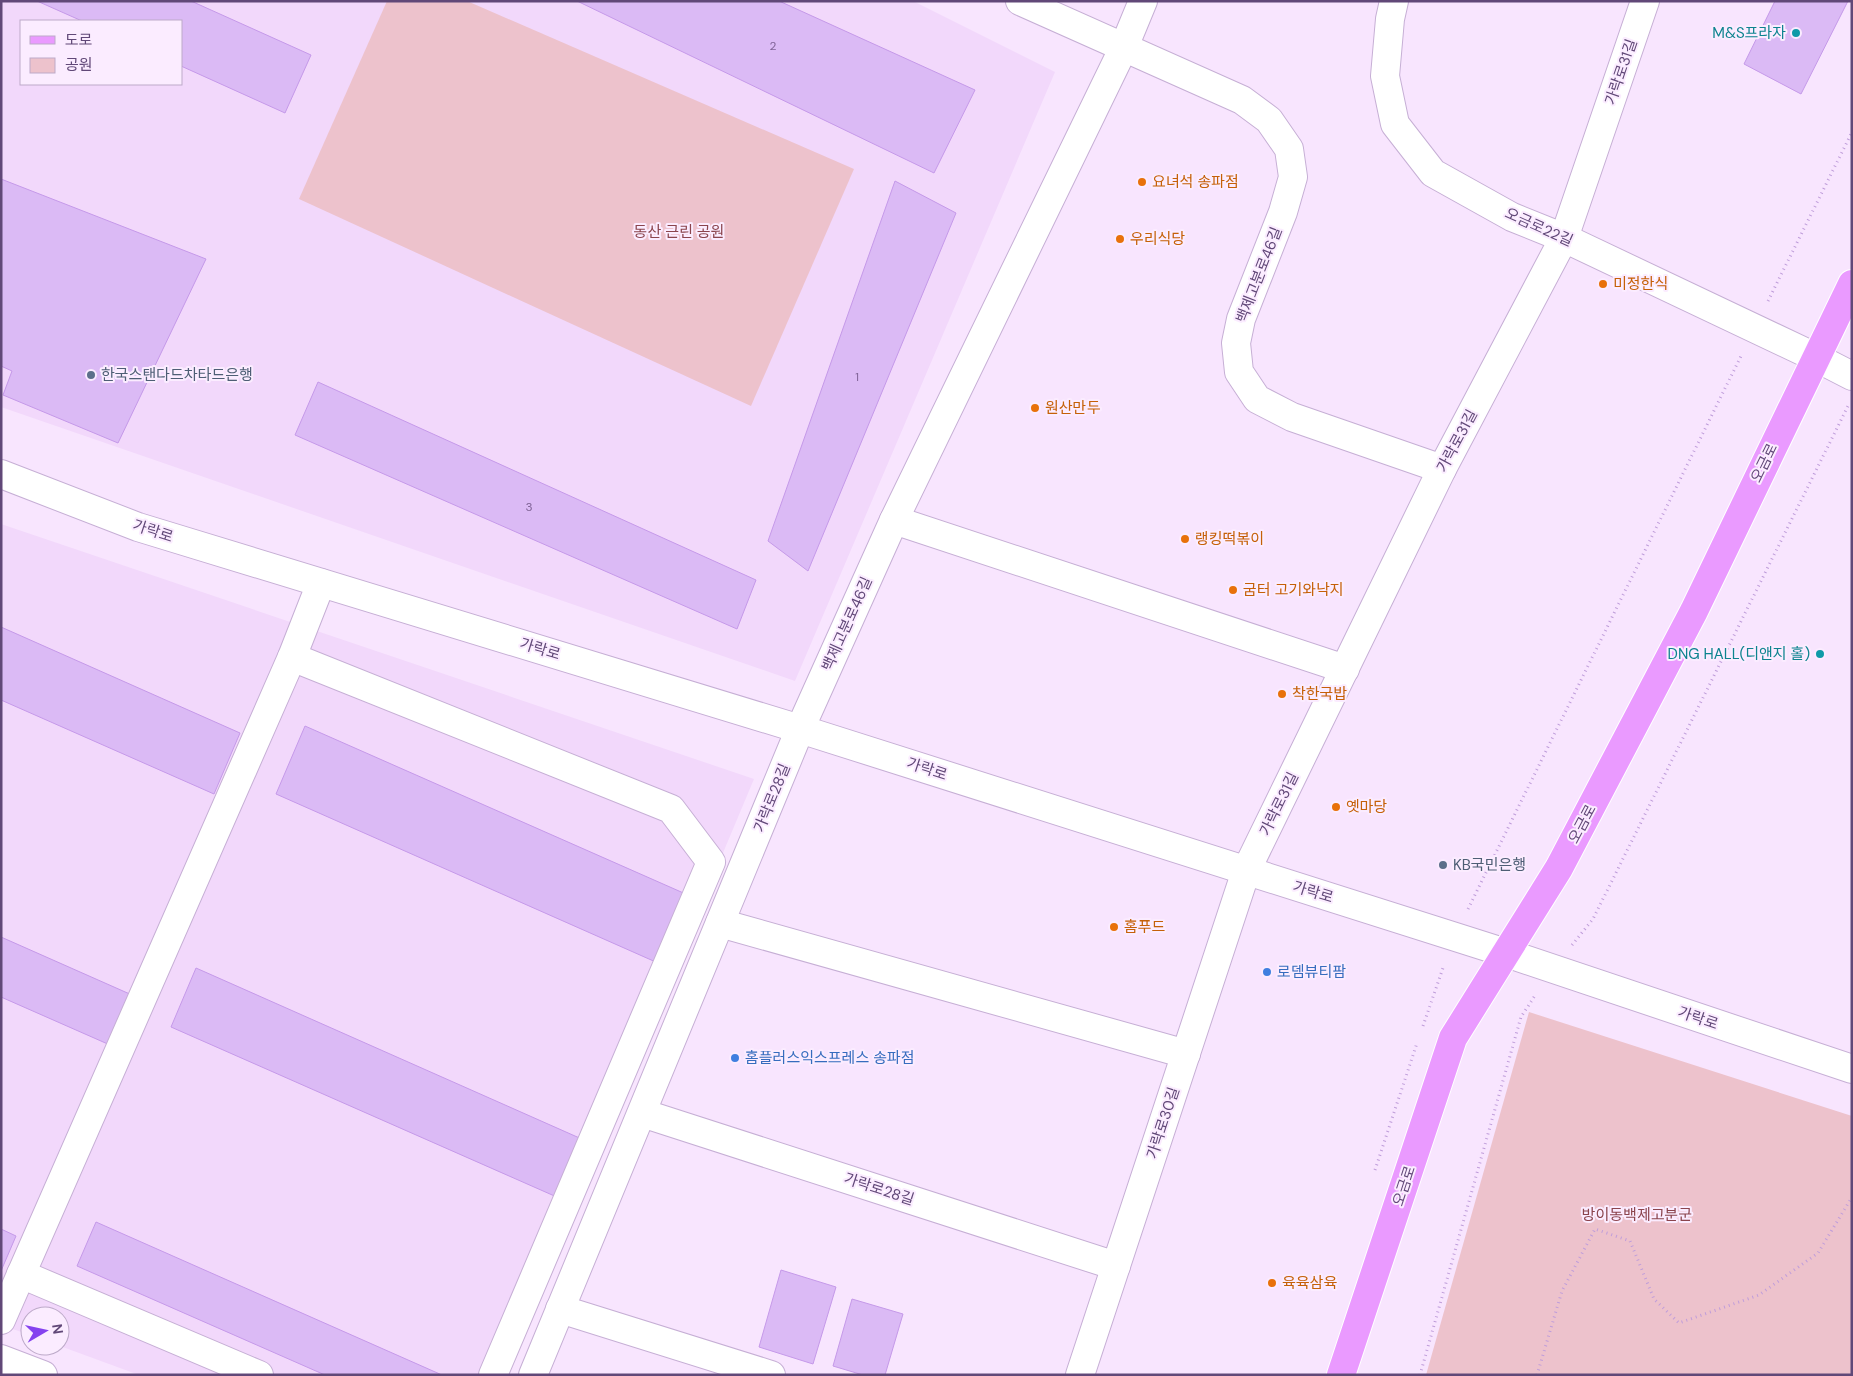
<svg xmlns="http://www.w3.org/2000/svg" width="1853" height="1376" font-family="'DM Sans','Noto Sans KR',sans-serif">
  <rect width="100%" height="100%" fill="#f8e5fe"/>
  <g fill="#f2d8fb" fill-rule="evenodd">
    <path d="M1,1h912l142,71 -260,609 -794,-274zM21,21h160v63h-160z"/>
    <polygon points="1,524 754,779 504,1375 139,1375 60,1346 60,1316 30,1316 30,1335 1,1325"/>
  </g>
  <g fill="#edc2cc">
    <polygon points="387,1 467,1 854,169 751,406 299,199"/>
    <polygon points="1529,1012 1852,1116 1852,1375 1426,1375"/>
  </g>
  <g fill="#dbbaf5" stroke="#c599e9">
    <polygon points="37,1 191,1 311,55 285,113 181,66 181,21 82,21"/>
    <polygon points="577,1 779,1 975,90 934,173"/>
    <polygon points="1775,1 1848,1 1801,94 1744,64"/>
    <polygon points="1,179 206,259 118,443 3,395 12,371 1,366"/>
    <polygon points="895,181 956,213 808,571 768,541"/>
    <polygon points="318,382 756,580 737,629 295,435"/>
    <polygon points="1,627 240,733 214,794 1,700"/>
    <polygon points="305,726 688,895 658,963 276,794"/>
    <polygon points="1,937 132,995 110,1045 1,997"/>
    <polygon points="196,968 584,1140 559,1198 171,1027"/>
    <polygon points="96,1222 442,1375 325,1375 77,1266"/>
    <polygon points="1,1229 16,1236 1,1271"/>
    <polygon points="781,1270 836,1287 813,1364 759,1347"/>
    <polygon points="852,1299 903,1314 885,1375 863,1375 833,1366"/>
  </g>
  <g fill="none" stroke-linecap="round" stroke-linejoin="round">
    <g stroke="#c6afd5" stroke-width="30">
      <g id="minor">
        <polyline points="1020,1 1242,100 1269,120 1289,149 1293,177 1283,212 1241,319 1236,343 1239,372 1257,399 1292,417 1442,469"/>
        <polyline points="1394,1 1390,19 1385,76 1395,124 1433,173 1512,217 1564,238 1815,357 1852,376"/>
        <polyline points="1,474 138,527 800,729 1506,953 1852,1069"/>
        <polyline points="894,520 1345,669"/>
        <polyline points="292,657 671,809 711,862 493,1375"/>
        <polyline points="720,923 1186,1054"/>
        <polyline points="642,1113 1116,1266"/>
        <polyline points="21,1274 259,1375"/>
        <polyline points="560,1309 771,1375"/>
        <polyline points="1,1320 292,657 321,583"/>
        <polyline points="1,1359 43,1375"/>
        <polyline points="533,1375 800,729 894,520 1124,47 1143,1"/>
        <polyline points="1080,1375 1246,871 1442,469 1564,238 1645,1"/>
      </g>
    </g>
    <g stroke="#fff" stroke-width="30">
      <polyline id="major" points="1341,1375 1453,1038 1559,868 1694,611 1852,284"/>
    </g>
    <g stroke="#bf9dda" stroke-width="3" stroke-dasharray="1 4" stroke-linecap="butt">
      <polyline points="1768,301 1852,132"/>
      <polyline points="1468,909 1742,354"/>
      <polyline points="1572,945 1593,919 1848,406"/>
      <polyline points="1423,1026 1444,965"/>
      <polyline points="1375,1170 1417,1043"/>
      <polyline points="1420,1375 1521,1017 1536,994"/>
      <polyline points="1537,1375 1562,1291 1595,1229 1630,1241 1654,1299 1679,1323 1759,1295 1818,1253 1852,1197"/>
    </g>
    <use href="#minor" stroke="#fff" stroke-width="28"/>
    <use href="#major" stroke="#ea9aff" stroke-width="28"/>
  </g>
  <g fill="#0f9aa8" stroke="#fbecff" stroke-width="2">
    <circle cx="1796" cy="33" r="5"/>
    <circle cx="1820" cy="654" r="5"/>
  </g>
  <g fill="#e8710a" stroke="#fbecff" stroke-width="2">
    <circle cx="1142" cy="182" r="5"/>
    <circle cx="1120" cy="239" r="5"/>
    <circle cx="1603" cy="284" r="5"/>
    <circle cx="1035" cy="408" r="5"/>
    <circle cx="1185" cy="539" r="5"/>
    <circle cx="1233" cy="590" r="5"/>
    <circle cx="1282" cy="694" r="5"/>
    <circle cx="1336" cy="807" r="5"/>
    <circle cx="1114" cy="927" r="5"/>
    <circle cx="1272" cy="1283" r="5"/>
  </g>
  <g fill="#5c6f8a" stroke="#fbecff" stroke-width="2">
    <circle cx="91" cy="375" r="5"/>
    <circle cx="1443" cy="865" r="5"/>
  </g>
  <g fill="#3f7fe0" stroke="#fbecff" stroke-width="2">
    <circle cx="1267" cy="972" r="5"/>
    <circle cx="735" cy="1058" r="5"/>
  </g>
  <g text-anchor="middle" stroke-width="4" stroke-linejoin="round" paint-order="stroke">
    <g font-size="12" fill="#806497">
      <text x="773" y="50">2</text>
      <text x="857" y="381">1</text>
      <text x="529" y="511">3</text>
    </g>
    <g font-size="15" fill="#0d838f" stroke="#fbecff" text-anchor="end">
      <text x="1786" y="38">M&amp;S프라자</text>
      <text x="1810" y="659">DNG HALL(디앤지 홀)</text>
    </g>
    <g font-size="15" fill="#614878" stroke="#fbecff">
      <text transform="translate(1621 72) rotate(-71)" y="5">가락로31길</text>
      <text transform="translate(1539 227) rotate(24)" y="5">오금로22길</text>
      <text transform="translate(1259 275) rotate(-69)" y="5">백제고분로46길</text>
      <text transform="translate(1457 441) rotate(-62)" y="5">가락로31길</text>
      <text transform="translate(1764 463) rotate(-64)" y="5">오금로</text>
      <text transform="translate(153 531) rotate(18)" y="5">가락로</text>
      <text transform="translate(847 624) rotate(-66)" y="5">백제고분로46길</text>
      <text transform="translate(540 649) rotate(17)" y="5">가락로</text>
      <text transform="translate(927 769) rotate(18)" y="5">가락로</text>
      <text transform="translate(772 798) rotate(-68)" y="5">가락로28길</text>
      <text transform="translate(1279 804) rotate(-64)" y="5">가락로31길</text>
      <text transform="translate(1582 824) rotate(-62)" y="5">오금로</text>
      <text transform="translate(1313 892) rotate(17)" y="5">가락로</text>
      <text transform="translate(1698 1018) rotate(19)" y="5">가락로</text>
      <text transform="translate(1163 1123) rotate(-72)" y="5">가락로30길</text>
      <text transform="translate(1404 1186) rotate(-72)" y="5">오금로</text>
      <text transform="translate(879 1189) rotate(18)" y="5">가락로28길</text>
    </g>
    <g font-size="15" fill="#c56008" stroke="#fbecff" text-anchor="start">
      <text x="1152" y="187">요녀석 송파점</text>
      <text x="1130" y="244">우리식당</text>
      <text x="1613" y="289">미정한식</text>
      <text x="1045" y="413">원산만두</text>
      <text x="1195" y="544">랭킹떡볶이</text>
      <text x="1243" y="595">굼터 고기와낙지</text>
      <text x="1292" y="699">착한국밥</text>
      <text x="1346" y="812">옛마당</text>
      <text x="1124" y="932">홈푸드</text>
      <text x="1282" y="1288">육육삼육</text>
    </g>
    <g font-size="15" fill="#8b444d" stroke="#fbecff">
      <text x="679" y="237">동산 근린 공원</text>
      <text x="1637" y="1220">방이동백제고분군</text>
    </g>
    <g font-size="15" fill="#4e5e75" stroke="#fbecff" text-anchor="start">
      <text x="101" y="380">한국스탠다드차타드은행</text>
      <text x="1453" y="870">KB국민은행</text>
    </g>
    <g font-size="15" fill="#366cbe" stroke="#fbecff" text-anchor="start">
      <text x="1277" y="977">로뎀뷰티팜</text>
      <text x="745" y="1063">홈플러스익스프레스 송파점</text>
    </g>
  </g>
  <rect width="1853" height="1376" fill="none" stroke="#614878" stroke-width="5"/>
  <rect x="20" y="20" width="162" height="65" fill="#fbecff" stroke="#bdaac9"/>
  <rect x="30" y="36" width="25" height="8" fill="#ea9aff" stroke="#bdaac9"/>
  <text x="65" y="45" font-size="15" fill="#614878">도로</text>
  <rect x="30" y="58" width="25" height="15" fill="#edc2cc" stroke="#bdaac9"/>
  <text x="65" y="70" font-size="15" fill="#614878">공원</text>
  <g transform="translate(45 1331) rotate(81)"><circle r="24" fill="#fbecff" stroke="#bdaac9"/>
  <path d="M0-4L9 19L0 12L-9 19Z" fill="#8542ef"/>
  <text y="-8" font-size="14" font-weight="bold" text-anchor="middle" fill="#614878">N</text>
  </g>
</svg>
